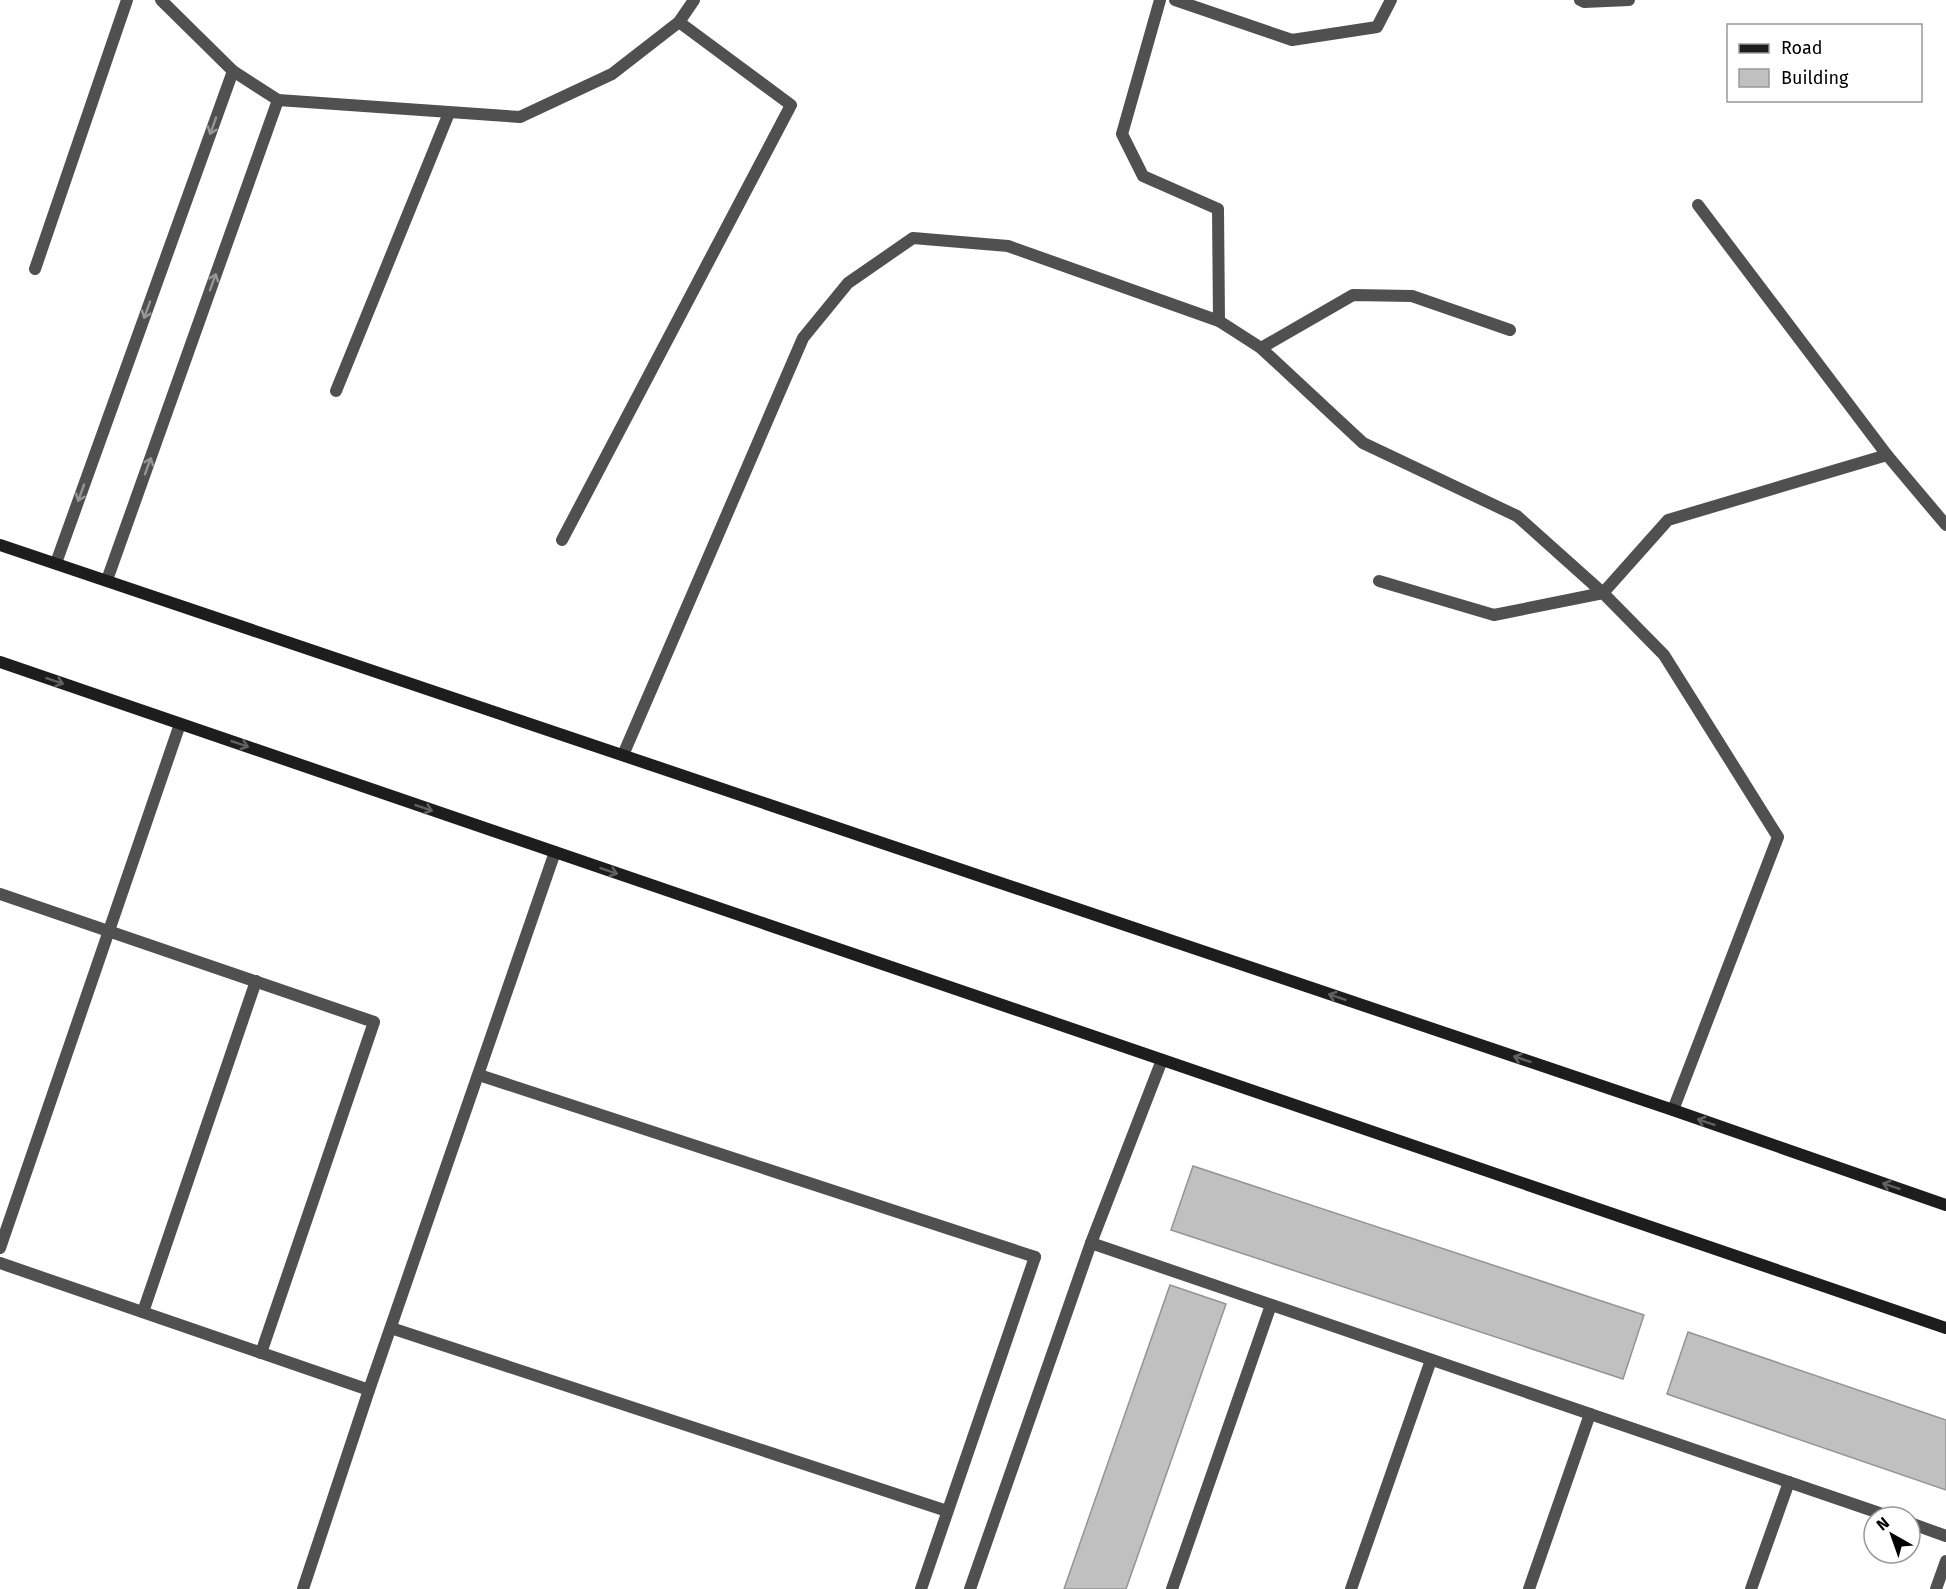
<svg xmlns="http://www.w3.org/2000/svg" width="1946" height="1589" font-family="'Fira Sans',sans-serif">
  <rect width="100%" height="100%" fill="#fff"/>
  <g fill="#c0c0c0" stroke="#949494" stroke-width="1.5">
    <polygon points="1193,1166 1644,1315 1623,1379 1171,1230"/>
    <polygon points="1170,1285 1226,1304 1126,1589 1064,1589"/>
    <polygon points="1688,1332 1946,1420 1946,1490 1667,1394"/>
  </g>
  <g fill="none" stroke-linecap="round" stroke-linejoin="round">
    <g stroke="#505050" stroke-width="12">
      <polyline points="161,0 233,71 278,100 520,117 612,74 679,22 694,0"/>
      <polyline points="1160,0 1122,134 1143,176 1218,209 1219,321"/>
      <polyline points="1175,0 1292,40 1377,27 1391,0"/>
      <polyline points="1580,0 1584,2 1629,0"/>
      <polyline points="1698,205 1887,455 1946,525"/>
      <polyline points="35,269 127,0"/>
      <polyline points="1261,348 1353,295 1412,296 1510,330"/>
      <polyline points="336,391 449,113"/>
      <polyline points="562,540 791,105 679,22"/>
      <polyline points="56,563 233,71"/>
      <polyline points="107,580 278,100"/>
      <polyline points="1379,581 1494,615 1603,593 1668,520 1887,455"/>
      <polyline points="623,755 803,338 848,283 913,238 1008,246 1219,321 1261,348 1363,443 1517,516 1603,593 1664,655 1778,837 1673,1110"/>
      <polyline points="479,1075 1035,1257"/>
      <polyline points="391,1328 947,1511"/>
    </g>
    <g stroke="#505050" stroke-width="12">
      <polyline points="0,894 374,1022 261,1353"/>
      <polyline points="1091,1243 1891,1517"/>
      <polyline points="0,1248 180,724"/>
      <polyline points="0,1263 369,1390"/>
      <polyline points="143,1312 256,981"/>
      <polyline points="1910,1523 1946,1536"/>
      <polyline points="303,1589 369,1390 555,852"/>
      <polyline points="921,1589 1035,1257"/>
      <polyline points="970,1589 1091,1243 1162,1060"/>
      <polyline points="1172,1589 1271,1305"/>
      <polyline points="1351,1589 1431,1360"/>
      <polyline points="1529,1589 1590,1414"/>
      <polyline points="1751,1589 1789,1482"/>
      <polyline points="1936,1589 1946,1561"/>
    </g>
    <g stroke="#1d1d1d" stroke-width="12">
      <polyline points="0,545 1673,1110 1946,1205"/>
      <polyline points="0,662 1946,1328"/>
    </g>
  </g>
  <defs><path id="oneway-shaft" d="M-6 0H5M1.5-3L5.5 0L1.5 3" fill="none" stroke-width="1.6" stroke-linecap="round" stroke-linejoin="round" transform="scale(1.5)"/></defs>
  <g stroke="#969696">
    <use href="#oneway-shaft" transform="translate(213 126) rotate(110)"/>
    <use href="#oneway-shaft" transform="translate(213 282) rotate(-70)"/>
    <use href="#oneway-shaft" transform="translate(147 310) rotate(110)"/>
    <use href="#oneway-shaft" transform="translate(148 466) rotate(-70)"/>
    <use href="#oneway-shaft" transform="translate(81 493) rotate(110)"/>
  </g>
  <g stroke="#616161">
    <use href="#oneway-shaft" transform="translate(55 681) rotate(19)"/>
    <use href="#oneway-shaft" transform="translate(240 744) rotate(19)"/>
    <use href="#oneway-shaft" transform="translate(424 808) rotate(19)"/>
    <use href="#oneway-shaft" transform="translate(609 871) rotate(19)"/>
    <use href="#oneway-shaft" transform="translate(1337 997) rotate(-161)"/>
    <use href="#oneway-shaft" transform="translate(1522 1059) rotate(-161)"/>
    <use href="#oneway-shaft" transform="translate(1706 1122) rotate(-161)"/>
    <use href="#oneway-shaft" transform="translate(1891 1186) rotate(-161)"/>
  </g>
  <rect x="1727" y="24" width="195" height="78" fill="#ffffff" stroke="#999999" stroke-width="1.5"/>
  <rect x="1739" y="44" width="30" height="9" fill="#1d1d1d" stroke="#999999" stroke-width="1.5"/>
  <text x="1781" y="54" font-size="18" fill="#000000">Road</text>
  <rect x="1739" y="69" width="30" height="18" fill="#c0c0c0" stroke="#999999" stroke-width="1.5"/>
  <text x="1781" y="84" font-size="18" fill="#000000">Building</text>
  <g transform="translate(1892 1535) rotate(320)"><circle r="28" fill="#ffffff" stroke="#999999" stroke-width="1.5"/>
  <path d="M0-4.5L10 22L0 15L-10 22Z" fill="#000000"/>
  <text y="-9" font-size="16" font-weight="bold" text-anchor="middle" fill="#000000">N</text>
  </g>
</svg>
